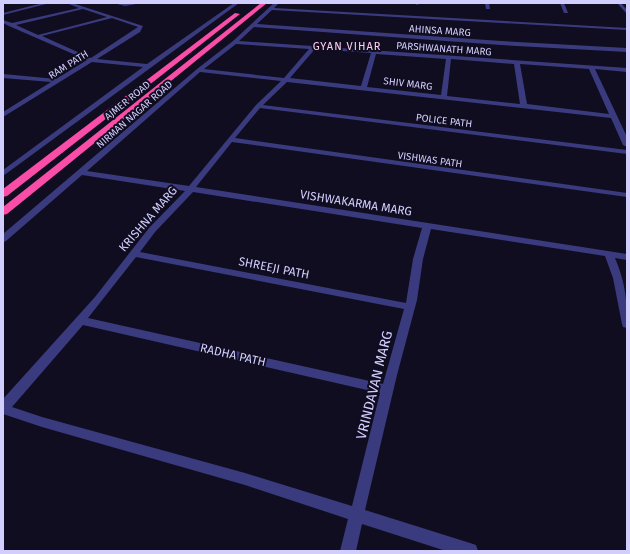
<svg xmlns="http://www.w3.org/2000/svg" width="630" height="554" font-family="'Fira Sans',sans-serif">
  <rect width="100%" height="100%" fill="#100d20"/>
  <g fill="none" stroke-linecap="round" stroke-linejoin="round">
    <g fill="#3a3b7e" fill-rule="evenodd">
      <polygon points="43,3 50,3 3,15 3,13"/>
      <path d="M66,3h6l71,23 -3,6 -43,27 50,5 87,-61h5l-236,173v-6l140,-103 -51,-5 -89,55v-5l48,-30 -48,-4v-4l53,5 31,-19 -78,-34 -6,-3v-3l9,3 67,-15zM83,9l24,8 -69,18 -22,-10zM112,18l26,9 -47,31 -49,-22z"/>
      <polygon points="113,3 142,3 125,6"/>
      <path d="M274,3h5l-5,5 353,20v2l-355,-20 -15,14 244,17 126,7v4l-126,-7 -247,-18 -15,14 388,27v4l-32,-3 32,68v10l-4,-2 -12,-27 -324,-36 -24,23 364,45v4l-367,-46 -25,30 392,55v4l-395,-55 -36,45 431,67v6l-12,-2c11,27 12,42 12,70l-4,-1 -1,-3 -9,-46 -8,-22 -174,-27 -8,30 -6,41 -20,75 -32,135 105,33 6,2 2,6h-32l-84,-27 -6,27h-16l8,-32 -103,-34 -203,-58 -39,-13v-15l92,-102 54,-69 36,-37 -103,-16 -76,66 -3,1v-8l194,-165 36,-28zM236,44l73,5 -25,29 -80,-9zM315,49l56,4 -10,33 -71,-8zM376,54l70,5 -5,36 -74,-8zM451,59l63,5 6,40 -73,-8zM520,64l69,5 20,45 -82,-10zM200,72l81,9 -25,24 -67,81 -102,-15zM193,192l229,36 -9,31 -7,44 -266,-51 15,-20zM136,257l268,52 -21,75 -295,-66zM83,325l297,68 -28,113 -107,-33 -203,-56 -30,-10z"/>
      <polygon points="415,3 419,3 419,4 417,5"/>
      <polygon points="485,3 489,3 490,9 486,9"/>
      <polygon points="560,3 564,3 568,13 564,13"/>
      <polygon points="617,3 621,3 627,10 627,14"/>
    </g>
    <g fill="#fa4da8" fill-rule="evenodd">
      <polygon points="261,3 267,3 7,214 3,215 3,207"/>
      <polygon points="235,13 240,14 7,196 3,197 3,189"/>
    </g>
  </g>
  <g text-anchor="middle" stroke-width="4" stroke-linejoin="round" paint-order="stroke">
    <g font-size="10" fill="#d1cefe" stroke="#100d20">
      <text transform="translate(440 30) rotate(4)" y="4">AHINSA MARG</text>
      <text transform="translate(444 48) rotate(4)" y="4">PARSHWANATH MARG</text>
      <text transform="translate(68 64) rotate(-32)" y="4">RAM PATH</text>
      <text transform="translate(408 83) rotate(7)" y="4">SHIV MARG</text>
      <text transform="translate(127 100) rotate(-39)" y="4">AJMER ROAD</text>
      <text transform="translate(134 114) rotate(-41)" y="4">NIRMAN NAGAR ROAD</text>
      <text transform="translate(444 120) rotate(7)" y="4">POLICE PATH</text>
      <text transform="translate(430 159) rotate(8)" y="4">VISHWAS PATH</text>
    </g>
    <g font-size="11" letter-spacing="1" fill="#fed0ef" stroke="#100d20">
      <text x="347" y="50">GYAN VIHAR</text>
    </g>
    <g font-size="12" fill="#d1cefe" stroke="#100d20">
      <text transform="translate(356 203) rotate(9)" y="4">VISHWAKARMA MARG</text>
      <text transform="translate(148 219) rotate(-49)" y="4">KRISHNA MARG</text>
      <text transform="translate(274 268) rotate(11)" y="4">SHREEJI PATH</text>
      <text transform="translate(233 355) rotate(13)" y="4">RADHA PATH</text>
    </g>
    <g font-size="14" fill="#d1cefe" stroke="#100d20">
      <text transform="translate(374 385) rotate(-76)" y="5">VRINDAVAN MARG</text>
    </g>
  </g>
  <rect width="630" height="554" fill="none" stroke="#d1cefe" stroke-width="8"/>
</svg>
